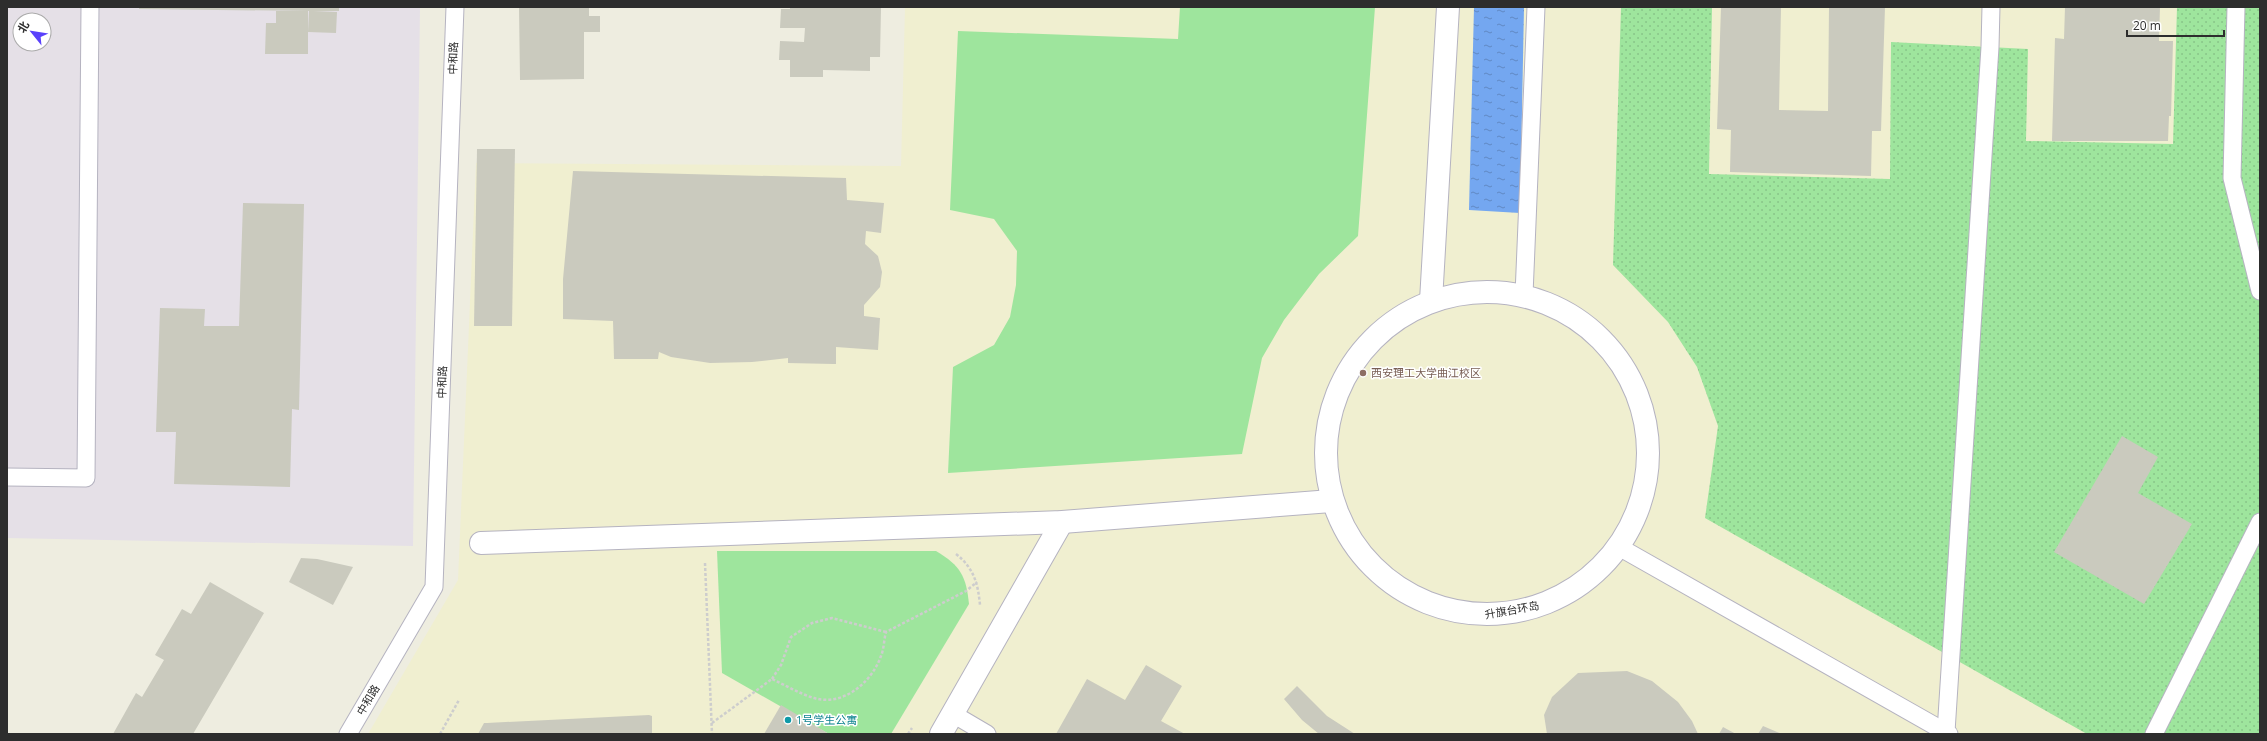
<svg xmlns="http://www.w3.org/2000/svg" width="2267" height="741" font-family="'Open Sans','Noto Sans SC',sans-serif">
  <defs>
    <pattern id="grass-dots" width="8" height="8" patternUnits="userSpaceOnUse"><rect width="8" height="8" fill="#9ee59d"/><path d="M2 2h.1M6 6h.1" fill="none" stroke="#88c588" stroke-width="1.8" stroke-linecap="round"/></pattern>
    <pattern id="water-ripples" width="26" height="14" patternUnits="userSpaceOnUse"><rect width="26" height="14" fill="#74a7f0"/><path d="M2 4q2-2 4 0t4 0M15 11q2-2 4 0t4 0" fill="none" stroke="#6088c3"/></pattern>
  </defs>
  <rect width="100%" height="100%" fill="#eeede0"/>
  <path fill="#e5e0e7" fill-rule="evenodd" d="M7,7h413l-7,539 -406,-8zM20,20h24v24h-24z"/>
  <polygon fill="#f0efd0" points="905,7 2260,7 2260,734 368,734 458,580 476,163 901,166"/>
  <polygon fill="url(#grass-dots)" points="1621,7 1712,7 1709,174 1890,179 1891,42 2028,49 2026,141 2173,144 2177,7 2260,7 2260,734 2087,734 1705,518 1718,426 1697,367 1668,322 1613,265"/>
  <g fill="#9ee59d">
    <polygon points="1180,7 1375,7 1358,236 1319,274 1284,320 1262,358 1242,454 948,473 953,367 994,345 1010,317 1016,285 1017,251 994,219 950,210 958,31 1178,39"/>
    <path d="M717,551h219c25,15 30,25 33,53l-78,130h-62l-107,-61z"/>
  </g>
  <polygon fill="url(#water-ripples)" points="1474,7 1524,7 1520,213 1469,210"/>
  <g fill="#cacabe">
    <polygon points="139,7 339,7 339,11 314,11 337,12 336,33 308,32 309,11 139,9"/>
    <polygon points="519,7 589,7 589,16 600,16 600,32 584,32 584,79 520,80"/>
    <polygon points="790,7 881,7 880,57 870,57 870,71 823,70 823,77 790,77 790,60 779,60 780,41 804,42 805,28 780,28 781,9 790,9"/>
    <polygon points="1721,7 1781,7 1779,110 1828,111 1829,7 1885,7 1881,131 1872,131 1871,176 1730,172 1731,130 1717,129"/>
    <polygon points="2065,7 2160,7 2159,41 2173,41 2171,116 2169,116 2168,141 2052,141 2055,38 2064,39"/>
    <polygon points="276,11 308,11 308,54 265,54 266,23 276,23"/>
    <polygon points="477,149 515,149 512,326 474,326"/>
    <polygon points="573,171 846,178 847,200 884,203 881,233 866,231 865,244 878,256 882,272 880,287 864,305 864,316 880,318 878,350 836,347 836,364 833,364 788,363 788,358 752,362 710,363 671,357 659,352 658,359 614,359 613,321 563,319 563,279"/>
    <polygon points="243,203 304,204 299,410 292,409 290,487 174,484 176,432 156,432 160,308 205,309 204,326 239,326"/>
    <polygon points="2122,436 2158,457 2138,493 2192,524 2144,604 2054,552"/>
    <polygon points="301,558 317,559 353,567 333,605 289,582"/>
    <polygon points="210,582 264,613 193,734 113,734 136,693 142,697 164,660 155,655 182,609 191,614"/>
    <polygon points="1146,665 1182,686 1161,721 1185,734 1056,734 1087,679 1125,700"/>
    <polygon points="1627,671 1652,681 1678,702 1692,721 1698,734 1547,734 1544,715 1552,697 1578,673"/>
    <polygon points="1297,686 1327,716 1355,734 1319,734 1302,720 1284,699"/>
    <polygon points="781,705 829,734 764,734"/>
    <polygon points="649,715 652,716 652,734 478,734 484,723 487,723"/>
    <polygon points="1763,726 1782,734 1758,734"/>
    <polygon points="1723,727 1736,734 1719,734"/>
  </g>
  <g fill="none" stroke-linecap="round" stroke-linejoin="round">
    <g stroke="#b5b3c0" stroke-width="19">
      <g id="lane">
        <polyline points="2236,7 2232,178 2260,291"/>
        <polyline points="1524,295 1536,7"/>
        <polyline points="7,477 86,478 90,7"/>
        <polyline points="1619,547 1949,734"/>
        <polyline points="953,714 987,734"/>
        <polyline points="1946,732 1990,47 1991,7"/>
        <polyline points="348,734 434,587 455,7"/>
        <polyline points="2154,734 2260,522"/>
      </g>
    </g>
    <g stroke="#b5b3c0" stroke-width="24">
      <g id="street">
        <circle cx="1487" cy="453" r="161"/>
        <polyline points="1431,301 1448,7"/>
        <polyline points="481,543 1062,522 1331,501"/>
        <polyline points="941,734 1062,522"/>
      </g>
    </g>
    <g stroke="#cdcdcd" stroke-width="2.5" stroke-dasharray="3 2" stroke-linecap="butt">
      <path d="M956,554c18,14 22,30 24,51"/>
      <polyline points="705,563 712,734"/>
      <polyline points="772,679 781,665 791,637 812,623 832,618 886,632"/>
      <path d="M712,723l60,-44c13,6 28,15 42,19 29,9 58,-16 67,-42 3,-7 3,-17 5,-24l80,-41 11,-9"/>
      <polyline points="440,734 459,700"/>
      <polyline points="908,734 912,728"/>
    </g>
    <use href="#lane" stroke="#fff" stroke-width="17"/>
    <use href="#street" stroke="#fff" stroke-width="22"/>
  </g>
  <circle fill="#8d6e63" stroke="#fff" stroke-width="1.5" cx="1363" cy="373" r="4"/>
  <circle fill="#0f9aa8" stroke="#fff" stroke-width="1.5" cx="788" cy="720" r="4"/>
  <g text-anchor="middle" stroke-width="3" stroke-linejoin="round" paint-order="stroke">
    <g font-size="11" fill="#2d2d2d" stroke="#fff">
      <text transform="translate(453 58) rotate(-88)" y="4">中和路</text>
      <text transform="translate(442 382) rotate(-88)" y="4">中和路</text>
      <text transform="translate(1512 610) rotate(-10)" y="4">升旗台环岛</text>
      <text transform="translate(368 700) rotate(-59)" y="4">中和路</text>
    </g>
    <g font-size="11" fill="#785e54" stroke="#fff" text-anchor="start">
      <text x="1371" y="377">西安理工大学曲江校区</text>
    </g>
    <g font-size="11" fill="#0d838f" stroke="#fff" text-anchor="start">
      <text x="796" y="724">1号学生公寓</text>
    </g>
  </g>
  <rect width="2267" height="741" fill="none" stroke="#2d2d2d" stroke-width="16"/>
  <g transform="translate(32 32) rotate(300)"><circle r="19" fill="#ffffff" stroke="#ababab"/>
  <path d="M0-3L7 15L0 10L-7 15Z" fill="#5a41fb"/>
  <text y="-6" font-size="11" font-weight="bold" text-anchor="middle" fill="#2d2d2d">北</text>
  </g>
  <path d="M2127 30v6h97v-6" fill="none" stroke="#2d2d2d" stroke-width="2"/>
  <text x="2133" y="30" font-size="12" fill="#2d2d2d" stroke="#ffffff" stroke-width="3" paint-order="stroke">20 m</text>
</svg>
